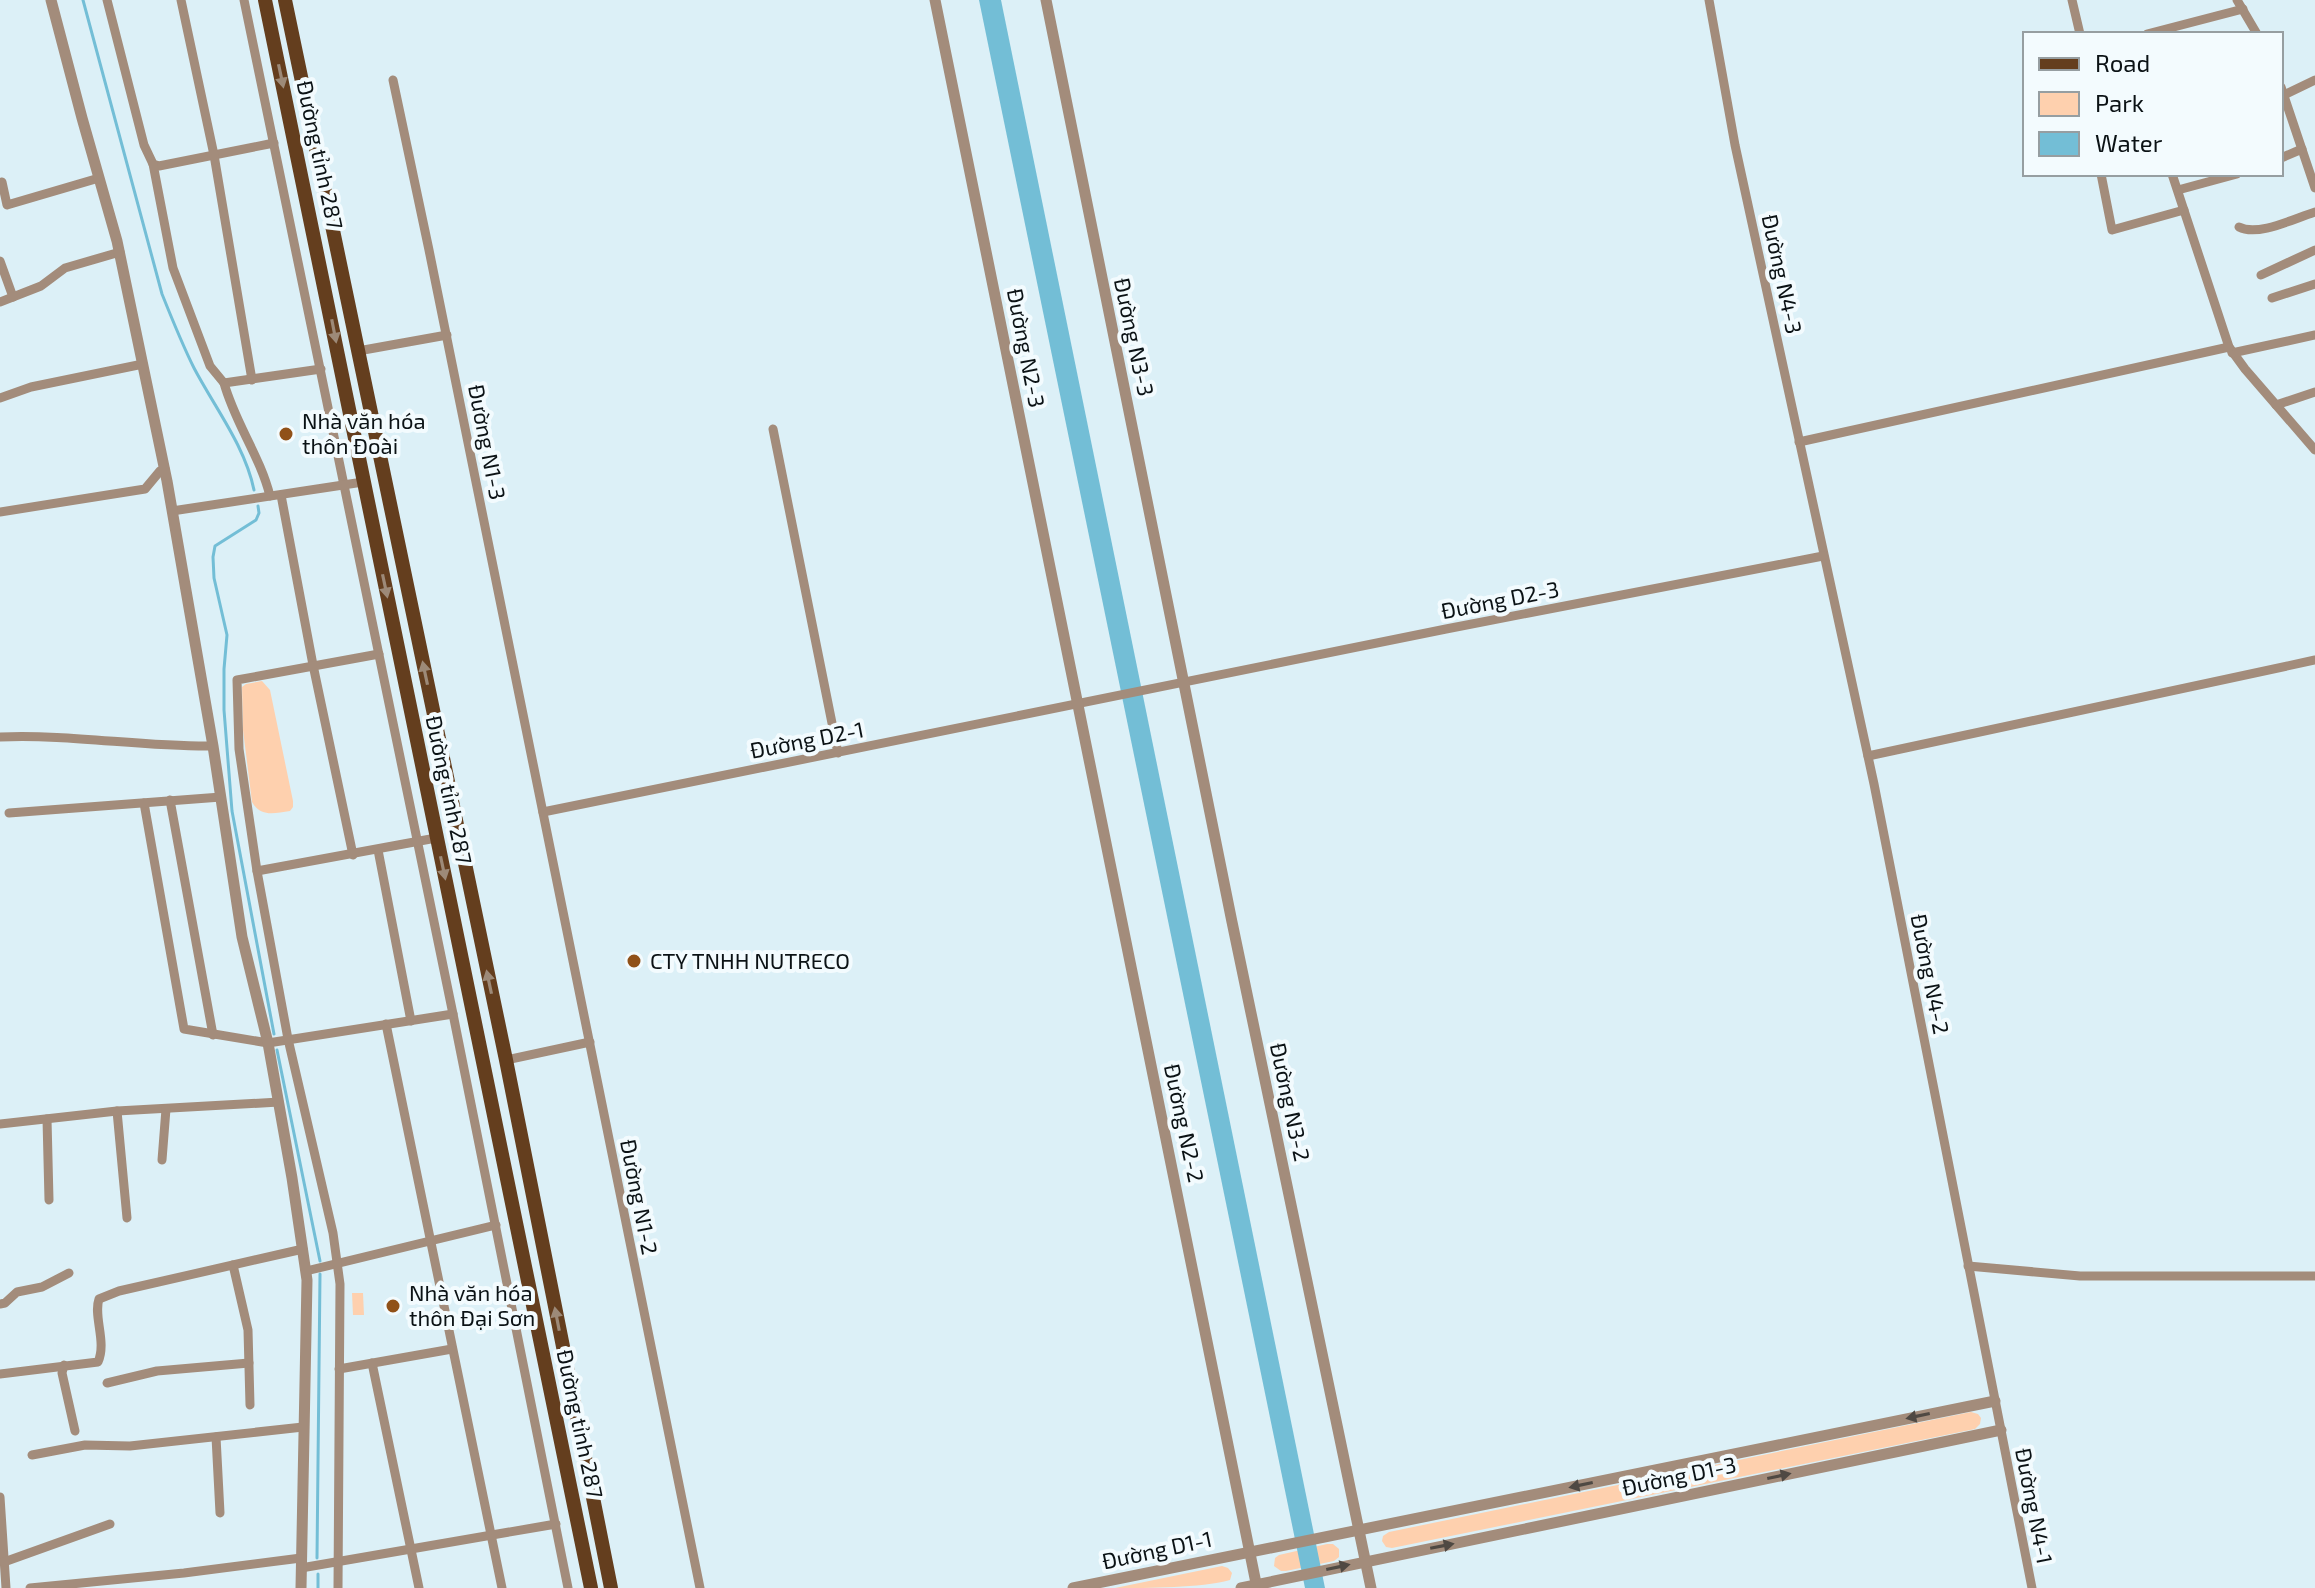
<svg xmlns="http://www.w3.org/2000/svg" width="2315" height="1588" font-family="'Exo 2',sans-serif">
  <rect width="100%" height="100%" fill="#dcf0f7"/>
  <g fill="#fed0ae">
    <path d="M262,681l8,9 23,111v6l-3,4c-15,2 -29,7 -38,-9l-9,-72 -1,-43 4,-3z"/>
    <polygon points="352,1293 363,1293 364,1315 353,1315"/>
    <polygon points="1971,1412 1978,1414 1981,1418 1980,1424 1975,1429 1392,1548 1386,1547 1382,1541 1383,1536 1389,1532"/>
    <polygon points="1327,1544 1333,1544 1339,1549 1339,1557 1334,1561 1286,1571 1281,1571 1274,1566 1275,1558 1279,1555"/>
    <path d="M1222,1566l6,2 4,5 -2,7c-30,8 -81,8 -115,8z"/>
  </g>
  <polygon fill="#73bed6" points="979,0 1001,0 1325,1588 1305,1588"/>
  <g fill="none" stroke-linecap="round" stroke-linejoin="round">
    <g stroke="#73bed6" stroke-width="3">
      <path d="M83,0l79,294c10,25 20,50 32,74 21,40 51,78 60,122"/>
      <polyline points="258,506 259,513 256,520 215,546 213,557 214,578 227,635 224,669 224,710 232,811 274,1034"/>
      <polyline points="277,1050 320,1261"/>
      <polyline points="317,1558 320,1274"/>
      <polyline points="318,1574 318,1588"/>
    </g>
    <g stroke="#a38c7b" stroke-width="9">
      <polyline points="107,0 144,145 153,164 159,166 274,143"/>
      <polyline points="181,0 214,155 252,380"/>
      <polyline points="244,0 453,1014 568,1588"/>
      <polyline points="1709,0 1735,145 1874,784 2032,1588"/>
      <polyline points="2072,0 2080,34"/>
      <polyline points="2237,0 2257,34"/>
      <polyline points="2147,34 2243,9"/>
      <polyline points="393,80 429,250 700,1588"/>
      <polyline points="2281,87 2315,188"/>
      <polyline points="2284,95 2315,80"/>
      <polyline points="2281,158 2302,149"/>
      <polyline points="153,164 173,268 210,366 224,383 321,369"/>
      <polyline points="2101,174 2112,230 2184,210"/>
      <polyline points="2172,174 2229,347 2245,369 2315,450"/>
      <polyline points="2,182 7,205 99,178"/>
      <polyline points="2178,190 2237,174"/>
      <path d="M2239,227c19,10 56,-9 76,-15"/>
      <polyline points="0,261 13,297"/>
      <polyline points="2261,275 2315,250"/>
      <polyline points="2272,298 2315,284"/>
      <polyline points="0,302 41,286 65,268 120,252"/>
      <polyline points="358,351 447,335"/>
      <polyline points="2232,353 2315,335"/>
      <path d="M224,383c11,40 36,73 46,113"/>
      <polyline points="0,398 31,387 143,364"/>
      <polyline points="2276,405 2315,392"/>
      <polyline points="773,429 838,753"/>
      <polyline points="1799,442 2229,347"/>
      <polyline points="281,495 313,665 353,855"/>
      <polyline points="172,511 363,482"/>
      <polyline points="0,512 145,489 160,471 165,469"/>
      <path d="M0,737c71,-3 142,10 213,9"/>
      <polyline points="1868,756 2315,660"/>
      <polyline points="170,800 213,1035"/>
      <polyline points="144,803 184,1029 268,1043 453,1014"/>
      <polyline points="543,812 1446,629 1823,556"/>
      <polyline points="9,813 221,797"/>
      <polyline points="378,850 411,1021"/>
      <polyline points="257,871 239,749 237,680 379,654"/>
      <polyline points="386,1024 502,1588"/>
      <polyline points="506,1060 590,1042"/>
      <polyline points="117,1111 127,1218"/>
      <polyline points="47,1119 49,1200"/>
      <polyline points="0,1124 117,1111 279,1102"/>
      <polyline points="162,1160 166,1109"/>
      <polyline points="233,1265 248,1330 250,1405"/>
      <polyline points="1968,1266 2080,1276 2315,1276"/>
      <polyline points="306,1271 496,1225"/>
      <polyline points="0,1304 5,1303 17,1292 42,1287 69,1273"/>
      <polyline points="372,1363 419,1588"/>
      <polyline points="64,1365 62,1373 75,1431"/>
      <polyline points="339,1369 452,1349"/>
      <path d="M0,1374l98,-12c9,-20 -5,-46 1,-63l20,-8 184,-42"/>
      <polyline points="107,1383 157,1371 249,1363"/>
      <polyline points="216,1437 220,1513"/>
      <polyline points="32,1455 85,1445 130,1446 303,1427"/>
      <polyline points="0,1497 6,1588"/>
      <polyline points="4,1562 110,1524"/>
      <polyline points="301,1568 556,1524"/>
      <polyline points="30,1588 184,1573 301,1558"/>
      <polyline points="338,1588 340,1284 333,1233 288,1039 257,871 436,838"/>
    </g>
    <g stroke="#a38c7b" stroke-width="11">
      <polyline points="51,0 82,118 117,241 167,481 213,746 242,937 268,1043 292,1178 307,1280 301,1588"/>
      <polyline points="935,0 1257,1588"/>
      <polyline points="1046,0 1232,922 1371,1588"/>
      <polyline points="1073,1588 1995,1401"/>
      <polyline points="1241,1588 2001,1430"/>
    </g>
    <g stroke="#643e1e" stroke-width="14">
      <polyline points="265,0 591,1588"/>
      <polyline points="285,0 506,1060 611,1588"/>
    </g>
  </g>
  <defs><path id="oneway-solid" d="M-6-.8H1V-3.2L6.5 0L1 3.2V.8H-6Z" transform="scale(2)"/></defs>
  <g fill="#9d8a78">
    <use href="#oneway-solid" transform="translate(281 76) rotate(78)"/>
    <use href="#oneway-solid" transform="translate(334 331) rotate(79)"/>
    <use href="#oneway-solid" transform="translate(385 586) rotate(78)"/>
    <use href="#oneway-solid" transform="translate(425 673) rotate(-102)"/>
    <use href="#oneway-solid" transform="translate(443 868) rotate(78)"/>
    <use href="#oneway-solid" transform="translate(489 982) rotate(-102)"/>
    <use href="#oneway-solid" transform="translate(557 1319) rotate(-101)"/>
  </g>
  <g fill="#4f4943">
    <use href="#oneway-solid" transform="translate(1918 1416) rotate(168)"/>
    <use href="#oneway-solid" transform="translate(1779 1476) rotate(-12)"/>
    <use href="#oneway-solid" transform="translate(1581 1485) rotate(168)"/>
    <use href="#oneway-solid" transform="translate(1442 1546) rotate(-11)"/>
    <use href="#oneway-solid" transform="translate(1338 1567) rotate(-12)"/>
  </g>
  <g fill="#905118" stroke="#f3fbfe" stroke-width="3">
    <circle cx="286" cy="434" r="8"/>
    <circle cx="634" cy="961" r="8"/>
    <circle cx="393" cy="1306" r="8"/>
  </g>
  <g text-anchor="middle" stroke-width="8" stroke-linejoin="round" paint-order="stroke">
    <g font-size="22" fill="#0b1215" stroke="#f3fbfe">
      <text transform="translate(320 155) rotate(78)" y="8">Đường tỉnh 287</text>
      <text transform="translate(1782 274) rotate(78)" y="8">Đường N4-3</text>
      <text transform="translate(1134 337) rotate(78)" y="8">Đường N3-3</text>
      <text transform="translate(1026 348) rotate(79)" y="8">Đường N2-3</text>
      <text transform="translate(487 442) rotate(79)" y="8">Đường N1-3</text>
      <text transform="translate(1500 600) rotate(-11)" y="8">Đường D2-3</text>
      <text transform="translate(807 740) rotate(-11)" y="8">Đường D2-1</text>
      <text transform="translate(449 790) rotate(78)" y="8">Đường tỉnh 287</text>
      <text transform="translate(1930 974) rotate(79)" y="8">Đường N4-2</text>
      <text transform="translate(1290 1102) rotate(78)" y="8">Đường N3-2</text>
      <text transform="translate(1184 1123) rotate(78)" y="8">Đường N2-2</text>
      <text transform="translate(639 1197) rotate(79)" y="8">Đường N1-2</text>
      <text transform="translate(580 1424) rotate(78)" y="8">Đường tỉnh 287</text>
      <text transform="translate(1679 1476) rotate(-12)" y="8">Đường D1-3</text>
      <text transform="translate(2034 1506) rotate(79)" y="8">Đường N4-1</text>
      <text transform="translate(1157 1550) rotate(-12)" y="8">Đường D1-1</text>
    </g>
    <g font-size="22" fill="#0b1215" stroke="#f3fbfe" text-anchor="start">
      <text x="302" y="429">Nhà văn hóa<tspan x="302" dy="25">thôn Đoài</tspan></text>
      <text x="650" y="969">CTY TNHH NUTRECO</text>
      <text x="409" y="1301">Nhà văn hóa<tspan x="409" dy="25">thôn Đại Sơn</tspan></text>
    </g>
  </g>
  <rect x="2023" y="32" width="260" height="144" fill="#f3fbfe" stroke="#969ea1" stroke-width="2"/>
  <rect x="2039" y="58" width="40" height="12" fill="#643e1e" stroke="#969ea1" stroke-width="2"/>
  <text x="2095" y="72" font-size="24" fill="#0b1215">Road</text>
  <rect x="2039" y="92" width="40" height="24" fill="#fed0ae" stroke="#969ea1" stroke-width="2"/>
  <text x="2095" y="112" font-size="24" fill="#0b1215">Park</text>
  <rect x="2039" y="132" width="40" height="24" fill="#73bed6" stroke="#969ea1" stroke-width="2"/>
  <text x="2095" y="152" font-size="24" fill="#0b1215">Water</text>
</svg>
